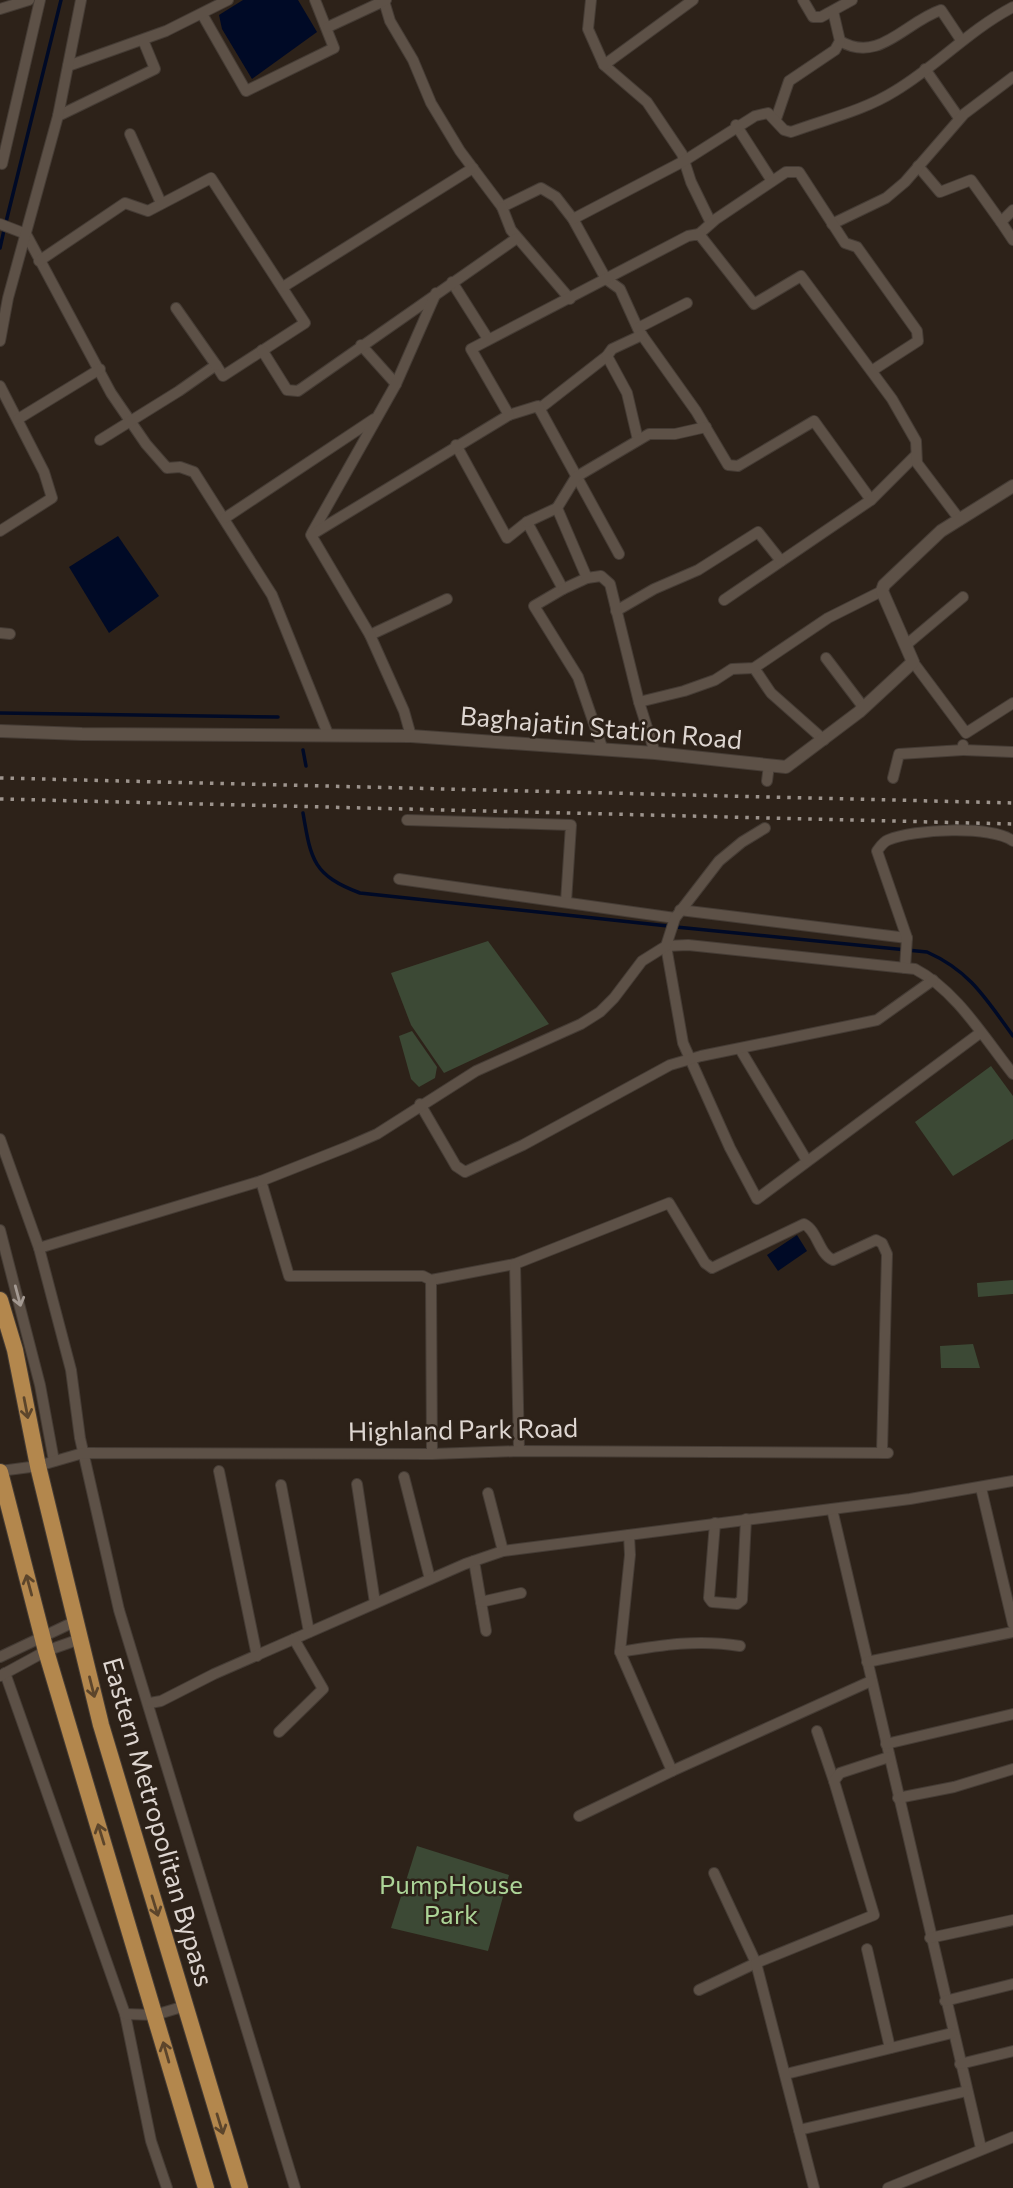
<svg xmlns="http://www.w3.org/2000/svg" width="1013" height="2188" font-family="Commissioner,sans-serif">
  <rect width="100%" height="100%" fill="#2d2219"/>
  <g fill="#3c4935">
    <polygon points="488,941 549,1024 444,1073 411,1025 391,973"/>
    <polygon points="412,1031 437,1067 435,1078 419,1087 411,1079 399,1036"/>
    <polygon points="991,1066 1013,1096 1013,1139 953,1176 915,1122"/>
    <polygon points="1013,1280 1013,1294 978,1297 977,1283"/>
    <polygon points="973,1344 980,1368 941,1368 940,1346"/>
    <polygon points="417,1846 509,1875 488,1951 391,1928"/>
  </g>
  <g fill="#000a26">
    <polygon points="243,0 298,0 317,32 252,79 222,29 219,15"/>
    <polygon points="118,536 159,596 109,633 69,567"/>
    <polygon points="797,1235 807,1251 778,1271 767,1255"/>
  </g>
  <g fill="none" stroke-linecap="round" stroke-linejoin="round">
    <g stroke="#000a26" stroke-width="3.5">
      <polyline points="6,222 61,0"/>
      <polyline points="0,248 4,230"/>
      <polyline points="0,713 278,717"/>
      <polyline points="303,750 306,766"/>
      <path d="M303,813c8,47 10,62 57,80l308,33"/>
      <path d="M676,927l251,25c43,19 59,47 86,84"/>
    </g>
    <g stroke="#453c35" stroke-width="12">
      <g id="minor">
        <polyline points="591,0 588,29 604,65 647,102 682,154 691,182 711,223"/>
        <polyline points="803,0 813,17 821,17 852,0"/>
        <polyline points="384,1 390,21 413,60 431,103 460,151 502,207 541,188 556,197 573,219 606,279 620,289 639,331 696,411 728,465 738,466 814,421 871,500"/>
        <polyline points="0,9 29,0"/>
        <polyline points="202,14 246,91 334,48 315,0"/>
        <polyline points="328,27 386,0"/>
        <path d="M840,41c39,23 65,-19 101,-31l20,30"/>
        <polyline points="604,65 693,0"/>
        <polyline points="68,66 166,31 228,0"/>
        <polyline points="925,69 959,118"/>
        <polyline points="58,116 155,69 143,40"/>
        <polyline points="776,119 789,81 835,50 840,41 833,11"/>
        <polyline points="736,125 772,181"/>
        <polyline points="130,134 161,203"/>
        <polyline points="2,164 40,0"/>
        <polyline points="918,166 940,192 971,180 1001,222"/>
        <polyline points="502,207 511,230 570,299"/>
        <polyline points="1013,210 1001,222 1013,240"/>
        <path d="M573,219l111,-58 71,-45 13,-3 16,17 7,2c35,-13 72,-21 104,-41 42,-25 74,-61 118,-84"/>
        <polyline points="0,224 26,234 111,393 146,444 167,468 180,467 194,472 272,595 328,734"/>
        <polyline points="832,224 886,198 905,182 964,114 1013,77"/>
        <polyline points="699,234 716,219 786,172 799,172 845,243 857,247 917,331 918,341 873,370"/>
        <polyline points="39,261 125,203 148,211 211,178 305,323 223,376 216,365 179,391 100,440"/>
        <polyline points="452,282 488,339"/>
        <polyline points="283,287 473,168"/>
        <polyline points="176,308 216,365"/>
        <polyline points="638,328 687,303"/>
        <polyline points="0,341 8,298 58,116 81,0"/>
        <polyline points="361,345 396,384"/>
        <polyline points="262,350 287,390 298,391 517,238"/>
        <polyline points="0,386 44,472 52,498 0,531"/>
        <polyline points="539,409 607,356"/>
        <polyline points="509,415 538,406 619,554"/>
        <polyline points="18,419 100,369"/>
        <polyline points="638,440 627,393 607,356 612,349 642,335"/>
        <polyline points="456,445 507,538 527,522 563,589 534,606 578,677 603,750"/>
        <polyline points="225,518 374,419"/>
        <polyline points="527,522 557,508"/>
        <polyline points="312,533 396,384 436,293"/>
        <polyline points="563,589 587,578"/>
        <polyline points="724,600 871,500 915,456"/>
        <polyline points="616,611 654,589 698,570 758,532 781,561"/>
        <polyline points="0,633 10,634"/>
        <polyline points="370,635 447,599"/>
        <polyline points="906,645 963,597"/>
        <polyline points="826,658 864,708"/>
        <polyline points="913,662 966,733 1013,703"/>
        <polyline points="754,668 771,693 824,740"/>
        <polyline points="639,702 684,691 715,680 732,669 754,668 828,618 882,591"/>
        <polyline points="411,736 404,711 370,635 311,535 509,415 471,349 688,236 699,234 754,304 801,276 892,399 916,441 917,463 960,520"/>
        <polyline points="963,745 963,750 1013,752"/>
        <polyline points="655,753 639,702 610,584 601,576 587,578 557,508 576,477 649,434 675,434 706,427"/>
        <polyline points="893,778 899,754 963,750"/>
        <polyline points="767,781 769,765"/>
        <polyline points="407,820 571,825 566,902"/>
        <polyline points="399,879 675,918"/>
        <polyline points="680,910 907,938"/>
        <path d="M905,968l2,-30 -30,-87c3,-4 6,-9 11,-11 26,-11 103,-15 125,1"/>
        <path d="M980,1033l-223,166 -27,-51 -47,-105 -17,-97 22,-1 227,24c41,21 70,70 98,105"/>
        <polyline points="740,1049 807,1161"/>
        <polyline points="420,1104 456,1166 465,1172 523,1145 670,1065 701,1056 877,1020 933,980"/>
        <polyline points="0,1139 39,1248 71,1370 80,1438 119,1610 295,2188"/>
        <path d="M261,1181l28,95h134l8,4 84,-16 154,-61 36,60 7,5 92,-44c14,7 14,29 29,36l43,-20 6,3 5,11 -5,199"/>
        <polyline points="0,1230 40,1385 54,1461"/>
        <polyline points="39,1248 261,1181 347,1147 377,1134 476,1071 581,1024 600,1012 614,998 642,961 666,946 675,918 719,861 742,842 765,828"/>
        <polyline points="515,1264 519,1451"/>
        <polyline points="431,1280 432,1454"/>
        <polyline points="0,1471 38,1466 83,1453 432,1454 519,1451 888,1453"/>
        <polyline points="219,1471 257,1656"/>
        <polyline points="404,1477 430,1579"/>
        <polyline points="357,1484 375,1603"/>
        <polyline points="281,1485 309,1632"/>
        <polyline points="981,1488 1013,1624"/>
        <polyline points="488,1493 503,1551"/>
        <polyline points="832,1509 981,2148"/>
        <polyline points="715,1523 709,1598 712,1602 737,1604 742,1600 746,1519"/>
        <polyline points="629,1535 630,1555 620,1652 672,1771 871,1681"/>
        <polyline points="474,1561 486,1631"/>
        <polyline points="481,1602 521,1593"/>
        <path d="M620,1652c41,-7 79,-13 120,-6"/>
        <polyline points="0,1657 76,1621"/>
        <polyline points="867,1662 1013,1632"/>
        <polyline points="5,1673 125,2014 151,2141 167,2188"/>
        <polyline points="0,1676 46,1651 80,1639"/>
        <polyline points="150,1703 161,1701 214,1674 465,1564 503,1551 910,1499 1013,1481"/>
        <polyline points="817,1731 834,1781"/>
        <polyline points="279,1732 323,1689 294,1639"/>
        <polyline points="886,1744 1013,1714"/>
        <polyline points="898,1798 954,1787 1013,1769"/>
        <polyline points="579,1816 672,1771"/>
        <polyline points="930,1938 1013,1920"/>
        <polyline points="867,1949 890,2048"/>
        <polyline points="699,1990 756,1963 714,1873"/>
        <polyline points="945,2001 1013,1984"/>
        <polyline points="125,2014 155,2015 185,2006"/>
        <polyline points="960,2064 1013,2051"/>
        <polyline points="786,2074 952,2033"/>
        <polyline points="799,2130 967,2091"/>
        <polyline points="814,2188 756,1963 874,1915 834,1781 840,1773 889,1757"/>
        <polyline points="888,2188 1013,2137"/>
      </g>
    </g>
    <g stroke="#453c35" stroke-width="14">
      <polyline id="tertiary" points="0,731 82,734 411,736 655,753 786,767 859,712 913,662 882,591 884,585 941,531 1013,486"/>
    </g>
    <g stroke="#453c35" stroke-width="18">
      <g id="primary">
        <polyline points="0,1300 15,1350 38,1466 101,1725 240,2188"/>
        <polyline points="0,1472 46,1651 206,2188"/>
      </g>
    </g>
    <use href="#minor" stroke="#5d5147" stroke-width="10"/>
    <use href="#tertiary" stroke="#5d5147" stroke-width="12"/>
    <use href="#primary" stroke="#b3874d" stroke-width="16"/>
    <g stroke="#9d948d" stroke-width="3.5" stroke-dasharray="3.5 7" stroke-linecap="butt">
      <polyline points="0,778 1013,803"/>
      <polyline points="0,799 1013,824"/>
    </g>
  </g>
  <defs><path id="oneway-shaft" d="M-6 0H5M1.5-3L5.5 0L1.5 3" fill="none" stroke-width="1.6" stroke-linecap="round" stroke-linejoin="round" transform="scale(1.75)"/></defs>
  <use stroke="#a49a93" href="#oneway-shaft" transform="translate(18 1296) rotate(75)"/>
  <g stroke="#5c452b">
    <use href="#oneway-shaft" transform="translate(26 1408) rotate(79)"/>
    <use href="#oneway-shaft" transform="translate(29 1585) rotate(-105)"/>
    <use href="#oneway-shaft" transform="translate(92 1687) rotate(76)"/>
    <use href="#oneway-shaft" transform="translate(101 1834) rotate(-107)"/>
    <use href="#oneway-shaft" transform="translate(155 1906) rotate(73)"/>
    <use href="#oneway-shaft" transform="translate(166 2052) rotate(-106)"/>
    <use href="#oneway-shaft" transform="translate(220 2124) rotate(73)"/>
  </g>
  <g text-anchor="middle" stroke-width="5" stroke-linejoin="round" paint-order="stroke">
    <g font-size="26" fill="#ded6d1" stroke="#2d2219">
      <text transform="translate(601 728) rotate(5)" y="9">Baghajatin Station Road</text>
      <text transform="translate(463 1430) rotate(-1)" y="9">Highland Park Road</text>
      <text transform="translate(158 1822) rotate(74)" y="9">Eastern Metropolitan Bypass</text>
    </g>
    <g font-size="26" fill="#acd497" stroke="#2d2219">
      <text x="451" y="1894">PumpHouse<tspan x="451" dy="30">Park</tspan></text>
    </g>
  </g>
</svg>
